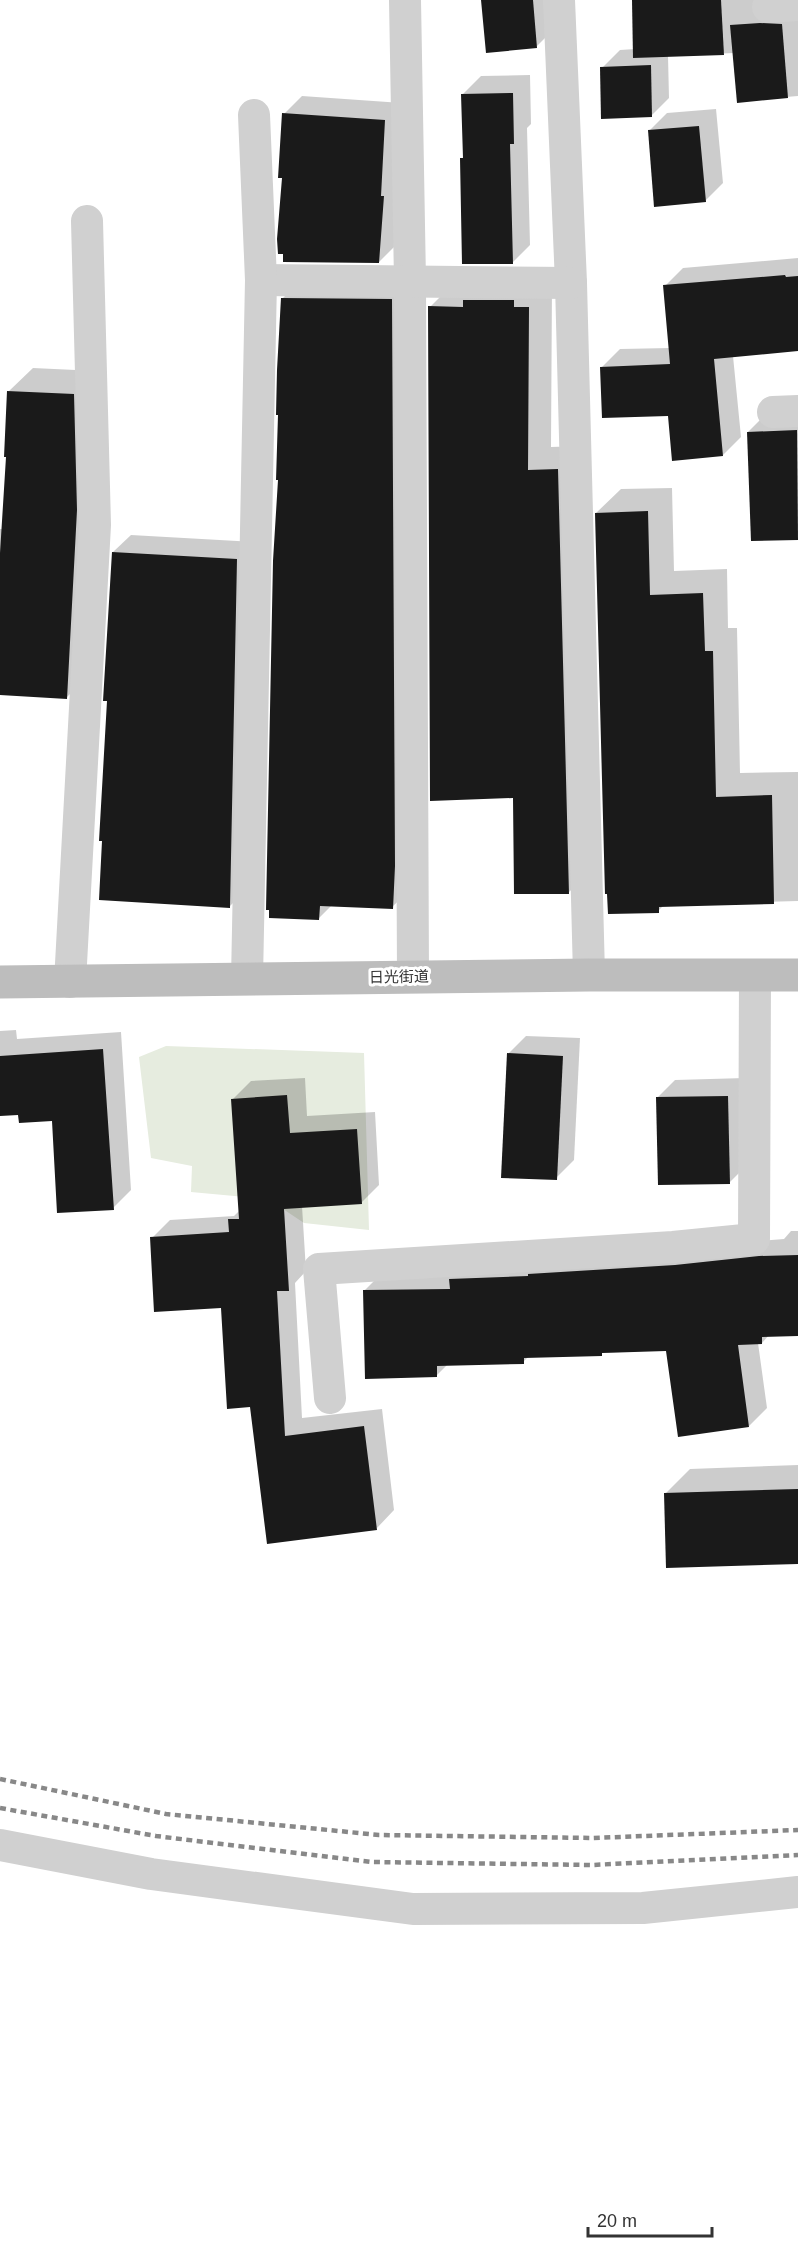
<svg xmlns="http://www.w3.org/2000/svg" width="798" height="2257" font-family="Arial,'Noto Sans JP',sans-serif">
  <rect width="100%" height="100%" fill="#fff"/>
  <polygon fill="#e6ecdf" points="166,1046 364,1053 369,1230 304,1223 268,1199 191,1192 192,1166 151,1158 139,1057"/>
  <g fill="#0003">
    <polygon points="483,0 552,0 554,29 536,47"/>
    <polygon points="641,0 772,0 798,7 798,96 738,101 734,53 668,56 669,98 651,116 602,68 620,50 635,49"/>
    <polygon points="530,75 531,124 527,128 530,245 512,263 461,159 465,156 463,94 481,76"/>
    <polygon points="302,96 402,103 397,244 379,262 283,177 284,114"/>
    <polygon points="716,109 723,183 705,201 649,131 667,113"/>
    <polygon points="798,258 798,350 733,356 741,437 723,455 602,367 620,349 670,348 665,286 683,268"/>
    <polygon points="300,281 409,282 410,890 392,907 332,905 319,918 279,479 282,299"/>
    <polygon points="453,284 552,284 551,447 581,446 592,870 568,893 514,796 430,307"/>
    <polygon points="33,368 97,371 90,674 67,697 0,694 0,529 4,529 9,391"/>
    <polygon points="766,414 798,414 798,538 752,540 748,432"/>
    <polygon points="672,488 674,571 727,569 728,628 737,628 740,773 798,772 798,901 664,905 658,911 596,513 621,489"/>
    <polygon points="131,535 255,542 248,888 230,906 109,700 113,552"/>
    <polygon points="16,1030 17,1039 121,1032 131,1190 113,1208 54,1120 20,1113 0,1115 0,1031"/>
    <polygon points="526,1036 580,1038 574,1160 556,1178 508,1054"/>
    <polygon points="305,1078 307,1116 375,1112 379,1185 361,1203 302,1206 306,1271 295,1283 302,1418 382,1409 394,1510 377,1528 252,1406 223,1307 152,1238 170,1220 234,1216 240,1210 233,1099 251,1081"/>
    <polygon points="745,1078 748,1164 730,1182 657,1098 675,1080"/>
    <polygon points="791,1231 798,1231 798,1335 769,1335 762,1343 758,1343 767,1408 749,1426 668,1350 529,1356 523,1362 448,1364 437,1375 364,1291 382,1273 784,1239"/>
    <polygon points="798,1465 798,1562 665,1494 690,1469"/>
  </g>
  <g fill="#1a1a1a">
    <polygon points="481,0 533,0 537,48 486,53"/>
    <polygon points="632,0 721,0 724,55 633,58"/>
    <polygon points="760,23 782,24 788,98 737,103 730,25"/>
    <polygon points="651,65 652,117 601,119 600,67"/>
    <polygon points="513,93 514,144 510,144 513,264 462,264 460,158 463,158 461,94"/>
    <polygon points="282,113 385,120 381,196 384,196 379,263 283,262 283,254 278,254 277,239 282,178 278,178"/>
    <polygon points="699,126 706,202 654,207 648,130"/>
    <polygon points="785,275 786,277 798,276 798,351 714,359 723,456 672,461 668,416 602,418 600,367 670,364 663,285"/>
    <polygon points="281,298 392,299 395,866 393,909 320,906 319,920 269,918 269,910 266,910 273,561 278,480 276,480 278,415 276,415 277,370"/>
    <polygon points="463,300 514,300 514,307 529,307 528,470 558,469 569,894 514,894 513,798 430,801 428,306 463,307"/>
    <polygon points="7,391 74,394 77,510 67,699 0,695 0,553 6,457 4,457"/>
    <polygon points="797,430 798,540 751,541 747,432"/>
    <polygon points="648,511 650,595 703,593 705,651 713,651 716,797 772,795 774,904 659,907 659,913 608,914 607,894 605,894 595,513"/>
    <polygon points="112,552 237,559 230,908 99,900 102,841 99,841 107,701 103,701"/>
    <polygon points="103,1049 114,1210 57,1213 52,1121 19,1123 18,1115 0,1116 0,1056"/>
    <polygon points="507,1053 563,1056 557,1180 501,1178"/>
    <polygon points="287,1095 290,1133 357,1129 362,1204 284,1209 289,1291 277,1291 285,1436 364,1426 377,1530 267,1544 250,1407 227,1409 221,1308 154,1312 150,1237 229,1232 228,1219 239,1219 231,1099"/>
    <polygon points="728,1096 730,1184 658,1185 656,1097"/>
    <polygon points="798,1255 798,1336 762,1337 762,1344 738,1345 749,1427 678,1437 666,1351 602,1353 602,1356 524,1358 524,1364 437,1366 437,1377 365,1379 363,1290 450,1289 449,1279 528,1276 528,1274 675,1265 759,1256"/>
    <polygon points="798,1489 798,1564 666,1568 664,1493"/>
  </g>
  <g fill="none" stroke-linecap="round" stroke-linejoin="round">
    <g stroke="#d0d0d0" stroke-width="32">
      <polyline points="405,0 410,281 413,977"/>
      <polyline points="559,0 571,283 589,975"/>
      <polyline points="768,7 798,5"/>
      <polyline points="261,280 571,283"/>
      <polyline points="773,412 798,411"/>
      <polyline points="247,979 261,280 254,115"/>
      <polyline points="70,982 95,525 87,221"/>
      <polyline points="330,1398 319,1269 673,1247 754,1239 755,976"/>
      <polyline points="0,1845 151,1874 413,1909 643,1908 798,1892"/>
    </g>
    <polyline stroke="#bdbdbd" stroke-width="33" points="0,982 589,975 798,975"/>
    <g stroke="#888" stroke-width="4.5" stroke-dasharray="6 4.5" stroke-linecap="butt">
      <polyline points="0,1779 166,1814 379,1835 593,1838 798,1830"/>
      <polyline points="0,1808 156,1836 371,1862 592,1865 798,1855"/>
    </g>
  </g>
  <g text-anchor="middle" stroke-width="6" stroke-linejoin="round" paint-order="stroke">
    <g font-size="15" fill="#333" stroke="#fff">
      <text transform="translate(399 977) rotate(-1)" y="5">日光街道</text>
    </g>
  </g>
  <path d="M588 2227v9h124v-9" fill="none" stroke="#333333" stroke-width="3"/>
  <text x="597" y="2227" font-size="18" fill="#333333" stroke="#ffffff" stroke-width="4.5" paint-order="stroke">20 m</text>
</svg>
